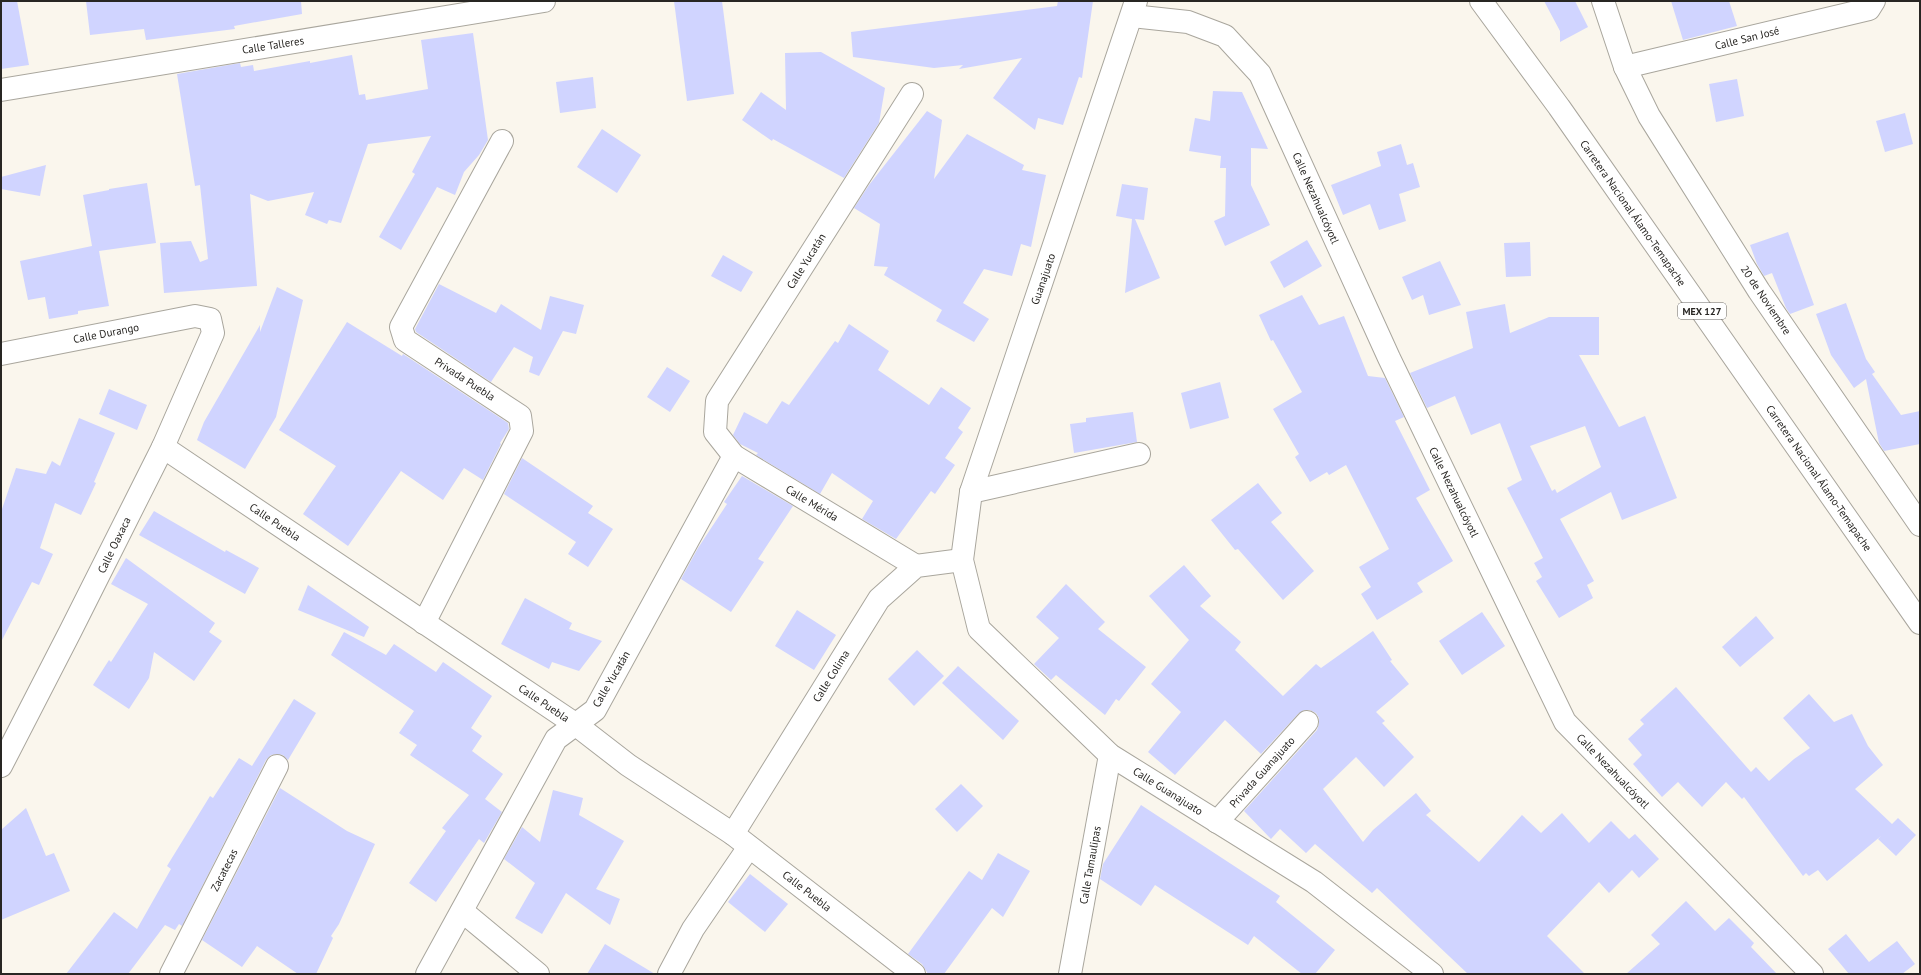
<svg xmlns="http://www.w3.org/2000/svg" width="1921" height="975" font-family="'PT Sans',sans-serif">
  <rect width="100%" height="100%" fill="#faf6ed"/>
  <g fill="#d0d4ff" fill-rule="evenodd">
    <polygon points="1,1 17,1 29,65 1,69"/>
    <polygon points="86,1 301,1 302,14 234,26 235,29 146,40 144,29 90,35"/>
    <polygon points="674,1 722,1 734,94 687,101"/>
    <polygon points="1058,1 1093,1 1082,78 1079,77 1063,125 1038,118 1035,130 993,98 1022,58 959,69 963,65 934,68 853,57 851,32 1057,6"/>
    <polygon points="1544,1 1575,1 1588,27 1560,42 1560,31"/>
    <polygon points="1671,1 1729,1 1737,26 1683,40"/>
    <polygon points="473,33 488,140 479,155 464,172 455,195 437,187 401,250 379,237 415,174 412,172 431,136 368,144 341,223 329,220 327,224 305,215 314,192 268,201 250,194 257,286 164,293 160,243 191,241 200,262 208,259 200,185 195,186 177,74 240,63 241,67 253,65 254,71 310,61 310,63 352,55 359,95 365,94 366,100 428,89 421,40"/>
    <polygon points="821,52 885,88 879,123 844,178 773,139 772,141 742,120 761,92 786,110 785,53"/>
    <polygon points="593,77 596,108 560,113 556,82"/>
    <polygon points="1737,79 1744,116 1716,122 1709,84"/>
    <polygon points="1213,91 1242,92 1268,149 1251,148 1251,185 1270,225 1225,246 1214,221 1225,216 1226,168 1220,168 1221,156 1189,151 1195,118 1210,121"/>
    <polygon points="927,111 942,120 934,179 967,134 1024,165 1022,170 1046,175 1031,247 1021,244 1012,276 984,269 963,303 989,319 974,342 936,321 942,310 884,275 888,267 874,266 880,224 854,208 869,185"/>
    <polygon points="1905,113 1913,144 1885,152 1876,121"/>
    <polygon points="602,129 641,155 617,193 577,167"/>
    <polygon points="1401,144 1407,165 1413,163 1420,187 1399,194 1406,221 1379,230 1370,204 1343,215 1331,185 1381,166 1377,152"/>
    <polygon points="46,165 40,196 1,189 1,177"/>
    <polygon points="147,183 156,243 99,251 109,306 78,311 78,314 49,319 45,297 28,300 20,261 92,246 83,195 109,190 109,189"/>
    <polygon points="1122,184 1148,188 1144,220 1135,219 1160,278 1125,293 1132,219 1116,216"/>
    <polygon points="1788,232 1814,305 1790,314 1786,308 1772,273 1764,276 1757,264 1750,245"/>
    <polygon points="1307,240 1322,266 1284,288 1270,262"/>
    <polygon points="1530,242 1531,276 1506,277 1504,243"/>
    <polygon points="723,255 753,272 741,292 711,276"/>
    <polygon points="1440,261 1461,305 1429,315 1423,295 1412,300 1402,277"/>
    <polygon points="439,284 496,313 501,304 541,330 550,296 584,305 576,334 563,331 539,376 529,372 533,357 514,347 491,382 416,332 415,329"/>
    <polygon points="277,287 303,300 276,417 245,469 197,440 204,422 260,325 260,332"/>
    <polygon points="1302,295 1319,325 1344,316 1368,376 1385,378 1404,417 1395,421 1430,490 1416,498 1453,561 1417,583 1423,592 1377,620 1361,594 1371,587 1359,567 1389,549 1346,465 1329,475 1327,472 1310,482 1295,457 1299,454 1273,409 1302,392 1273,340 1271,341 1259,315"/>
    <polygon points="1846,303 1866,359 1875,372 1872,374 1901,415 1920,411 1920,444 1884,451 1879,443 1866,379 1854,388 1831,355 1816,314"/>
    <path d="M1505,304l5,29 39,-16h50v38h-20l40,72 26,-11 32,82 -55,22 -11,-28 -51,27 34,62 -7,4 6,13 -34,20 -23,-37 6,-4 -8,-14 9,-5 -36,-70 15,-8 -22,-57 -29,12 -16,-39 -28,12 -17,-35 63,-25 -7,-36zM1585,426l16,41 -44,26 -2,-4 -3,2 -22,-45z"/>
    <polygon points="347,322 402,356 403,354 508,423 509,429 500,443 501,444 483,480 464,468 443,500 401,471 348,546 303,514 336,466 279,430"/>
    <polygon points="849,324 889,351 878,370 929,405 941,387 971,408 958,428 963,432 945,458 955,465 935,494 931,491 896,539 862,519 873,501 832,473 820,494 756,455 758,453 740,444 733,435 744,412 767,424 782,401 789,405 835,341 838,343"/>
    <polygon points="667,367 690,381 670,412 647,397"/>
    <polygon points="1220,382 1229,418 1190,429 1181,393"/>
    <polygon points="109,389 147,405 137,430 99,414"/>
    <polygon points="1133,412 1137,442 1074,453 1070,424 1086,422 1086,418"/>
    <polygon points="79,418 115,433 94,482 96,483 81,515 55,503 40,548 53,554 39,585 32,582 1,642 1,512 16,468 46,474 52,461 60,466"/>
    <polygon points="522,458 593,506 588,513 613,529 588,567 568,554 576,542 504,494"/>
    <polygon points="742,476 793,506 758,559 764,562 731,612 681,579 698,548 727,504 724,502"/>
    <polygon points="1258,483 1282,513 1271,522 1314,571 1283,600 1238,549 1235,550 1211,520"/>
    <polygon points="154,511 225,552 226,550 259,568 245,594 139,535"/>
    <polygon points="126,558 215,623 209,632 222,641 194,681 154,652 149,678 129,709 93,685 109,660 111,662 148,604 111,584"/>
    <polygon points="1184,565 1211,596 1200,606 1241,642 1235,650 1283,696 1316,664 1321,668 1373,631 1392,660 1390,661 1409,684 1376,712 1385,721 1382,723 1414,757 1384,787 1356,757 1323,789 1363,842 1373,830 1416,793 1431,811 1426,815 1479,862 1522,815 1541,833 1562,813 1589,843 1611,821 1629,839 1635,834 1659,859 1639,878 1632,870 1609,893 1599,882 1547,936 1585,974 1468,974 1377,888 1372,893 1315,844 1306,853 1280,829 1271,839 1244,811 1317,730 1319,724 1319,718 1316,713 1310,710 1304,710 1298,714 1261,754 1225,720 1175,775 1148,752 1181,712 1151,684 1189,640 1149,596"/>
    <polygon points="1066,584 1105,622 1098,629 1146,667 1119,701 1116,699 1105,715 1056,675 1051,680 1034,664 1059,638 1036,617"/>
    <polygon points="308,585 369,627 364,637 298,610"/>
    <polygon points="525,598 572,623 569,629 602,641 579,671 552,662 549,669 501,644"/>
    <polygon points="797,610 836,635 814,670 775,646"/>
    <polygon points="1482,612 1505,646 1462,675 1439,641"/>
    <polygon points="1756,616 1774,638 1740,667 1722,647"/>
    <polygon points="344,632 386,655 394,644 436,672 443,662 492,696 471,728 482,736 472,751 503,774 485,799 502,812 484,843 479,839 436,902 409,883 446,831 442,828 469,795 410,755 417,745 399,733 414,711 331,655"/>
    <polygon points="917,650 944,676 914,706 888,679"/>
    <polygon points="958,666 1019,721 1003,740 942,683"/>
    <polygon points="1676,687 1751,772 1756,767 1769,781 1794,759 1810,748 1783,718 1809,694 1834,722 1852,714 1868,746 1883,765 1855,789 1892,824 1898,818 1916,835 1896,856 1878,839 1881,836 1827,881 1818,870 1809,876 1806,873 1803,876 1744,797 1742,799 1726,782 1702,807 1678,782 1662,797 1633,764 1642,755 1628,739 1644,724 1640,720"/>
    <polygon points="294,699 316,713 288,760 283,755 277,754 271,755 266,760 182,926 179,924 175,930 165,925 128,974 66,974 114,912 137,929 171,869 167,866 210,796 213,798 239,758 252,766"/>
    <polygon points="961,784 983,806 957,832 935,809"/>
    <polygon points="280,788 347,831 375,844 339,924 331,936 333,938 316,974 298,974 257,946 242,967 202,940"/>
    <polygon points="553,790 583,798 579,815 624,841 596,889 620,899 610,925 566,893 542,934 515,918 535,883 504,859 522,827 540,842"/>
    <polygon points="1141,805 1280,896 1276,902 1335,950 1315,974 1302,974 1254,936 1248,945 1155,885 1141,906 1100,879 1103,864"/>
    <polygon points="26,808 46,856 54,853 70,891 1,920 1,830"/>
    <polygon points="998,853 1030,871 1003,917 992,908 944,974 928,974 922,964 908,954 969,871 982,880"/>
    <polygon points="750,874 788,904 765,932 728,902"/>
    <polygon points="1686,901 1715,931 1729,918 1754,943 1751,947 1777,974 1626,974 1660,944 1651,935"/>
    <polygon points="1846,934 1869,962 1897,941 1915,964 1902,974 1849,974 1828,949"/>
    <polygon points="605,944 655,974 587,974"/>
  </g>
  <g fill="none" stroke-linecap="round" stroke-linejoin="round">
    <g stroke="#a9a69d" stroke-width="24">
      <g id="street">
        <polyline points="1136,1 971,492 962,560 979,629 1110,755 1314,882 1432,974"/>
        <polyline points="1603,1 1625,67 1649,116 1759,291 1920,525"/>
        <polyline points="1132,16 1188,22 1225,36 1260,74 1389,358 1565,722 1812,974"/>
        <polyline points="1625,67 1869,9 1874,1"/>
        <polyline points="1,90 544,1"/>
        <polyline points="912,94 717,401 715,432 734,456 916,566"/>
        <polyline points="1,354 195,316 210,319 213,333 163,447 70,632 1,766"/>
        <polyline points="163,447 575,724 628,765 733,834 914,974"/>
        <polyline points="971,492 1139,454"/>
        <polyline points="424,623 522,431 520,416 405,340 401,327 502,141"/>
        <polyline points="1217,822 1307,722"/>
        <polyline points="733,834 879,599 916,566 962,560"/>
        <polyline points="462,911 538,974"/>
        <polyline points="171,974 277,766"/>
        <polyline points="427,974 556,739 595,710 734,456"/>
        <polyline points="669,974 693,929 749,847"/>
        <polyline points="1070,974 1110,755"/>
      </g>
    </g>
    <g stroke="#a9a69d" stroke-width="24">
      <polyline id="primary" points="1481,1 1559,107 1920,623"/>
    </g>
    <use href="#street" stroke="#fff" stroke-width="22"/>
    <use href="#primary" stroke="#fff" stroke-width="22"/>
  </g>
  <g text-anchor="middle" stroke-width="3.5" stroke-linejoin="round" paint-order="stroke">
    <rect fill="#fff" stroke="#686765" stroke-width="1" x="1678" y="303" width="48" height="16" rx="3"/>
    <g font-size="10" font-weight="bold" fill="#282623">
      <text x="1702" y="315">MEX 127</text>
    </g>
    <g font-size="11" fill="#282623" stroke="#fff">
      <text transform="translate(1747 38) rotate(-14)" y="4">Calle San José</text>
      <text transform="translate(273 45) rotate(-9)" y="4">Calle Talleres</text>
      <text transform="translate(1316 198) rotate(66)" y="4">Calle Nezahualcóyotl</text>
      <text transform="translate(1633 213) rotate(55)" y="4">Carretera Nacional Álamo-Temapache</text>
      <text transform="translate(806 261) rotate(-58)" y="4">Calle Yucatán</text>
      <text transform="translate(1043 279) rotate(-71)" y="4">Guanajuato</text>
      <text transform="translate(1766 300) rotate(56)" y="4">20 de Noviembre</text>
      <text transform="translate(106 333) rotate(-11)" y="4">Calle Durango</text>
      <text transform="translate(465 379) rotate(33)" y="4">Privada Puebla</text>
      <text transform="translate(1819 478) rotate(55)" y="4">Carretera Nacional Álamo-Temapache</text>
      <text transform="translate(1454 492) rotate(64)" y="4">Calle Nezahualcóyotl</text>
      <text transform="translate(812 503) rotate(31)" y="4">Calle Mérida</text>
      <text transform="translate(275 522) rotate(34)" y="4">Calle Puebla</text>
      <text transform="translate(114 545) rotate(-64)" y="4">Calle Oaxaca</text>
      <text transform="translate(831 676) rotate(-58)" y="4">Calle Colima</text>
      <text transform="translate(611 679) rotate(-60)" y="4">Calle Yucatán</text>
      <text transform="translate(544 703) rotate(34)" y="4">Calle Puebla</text>
      <text transform="translate(1613 771) rotate(46)" y="4">Calle Nezahualcóyotl</text>
      <text transform="translate(1262 772) rotate(-48)" y="4">Privada Guanajuato</text>
      <text transform="translate(1168 791) rotate(32)" y="4">Calle Guanajuato</text>
      <text transform="translate(1090 865) rotate(-80)" y="4">Calle Tamaulipas</text>
      <text transform="translate(224 870) rotate(-63)" y="4">Zacatecas</text>
      <text transform="translate(807 891) rotate(38)" y="4">Calle Puebla</text>
    </g>
  </g>
  <rect width="1921" height="975" fill="none" stroke="#282623" stroke-width="4"/>
</svg>
